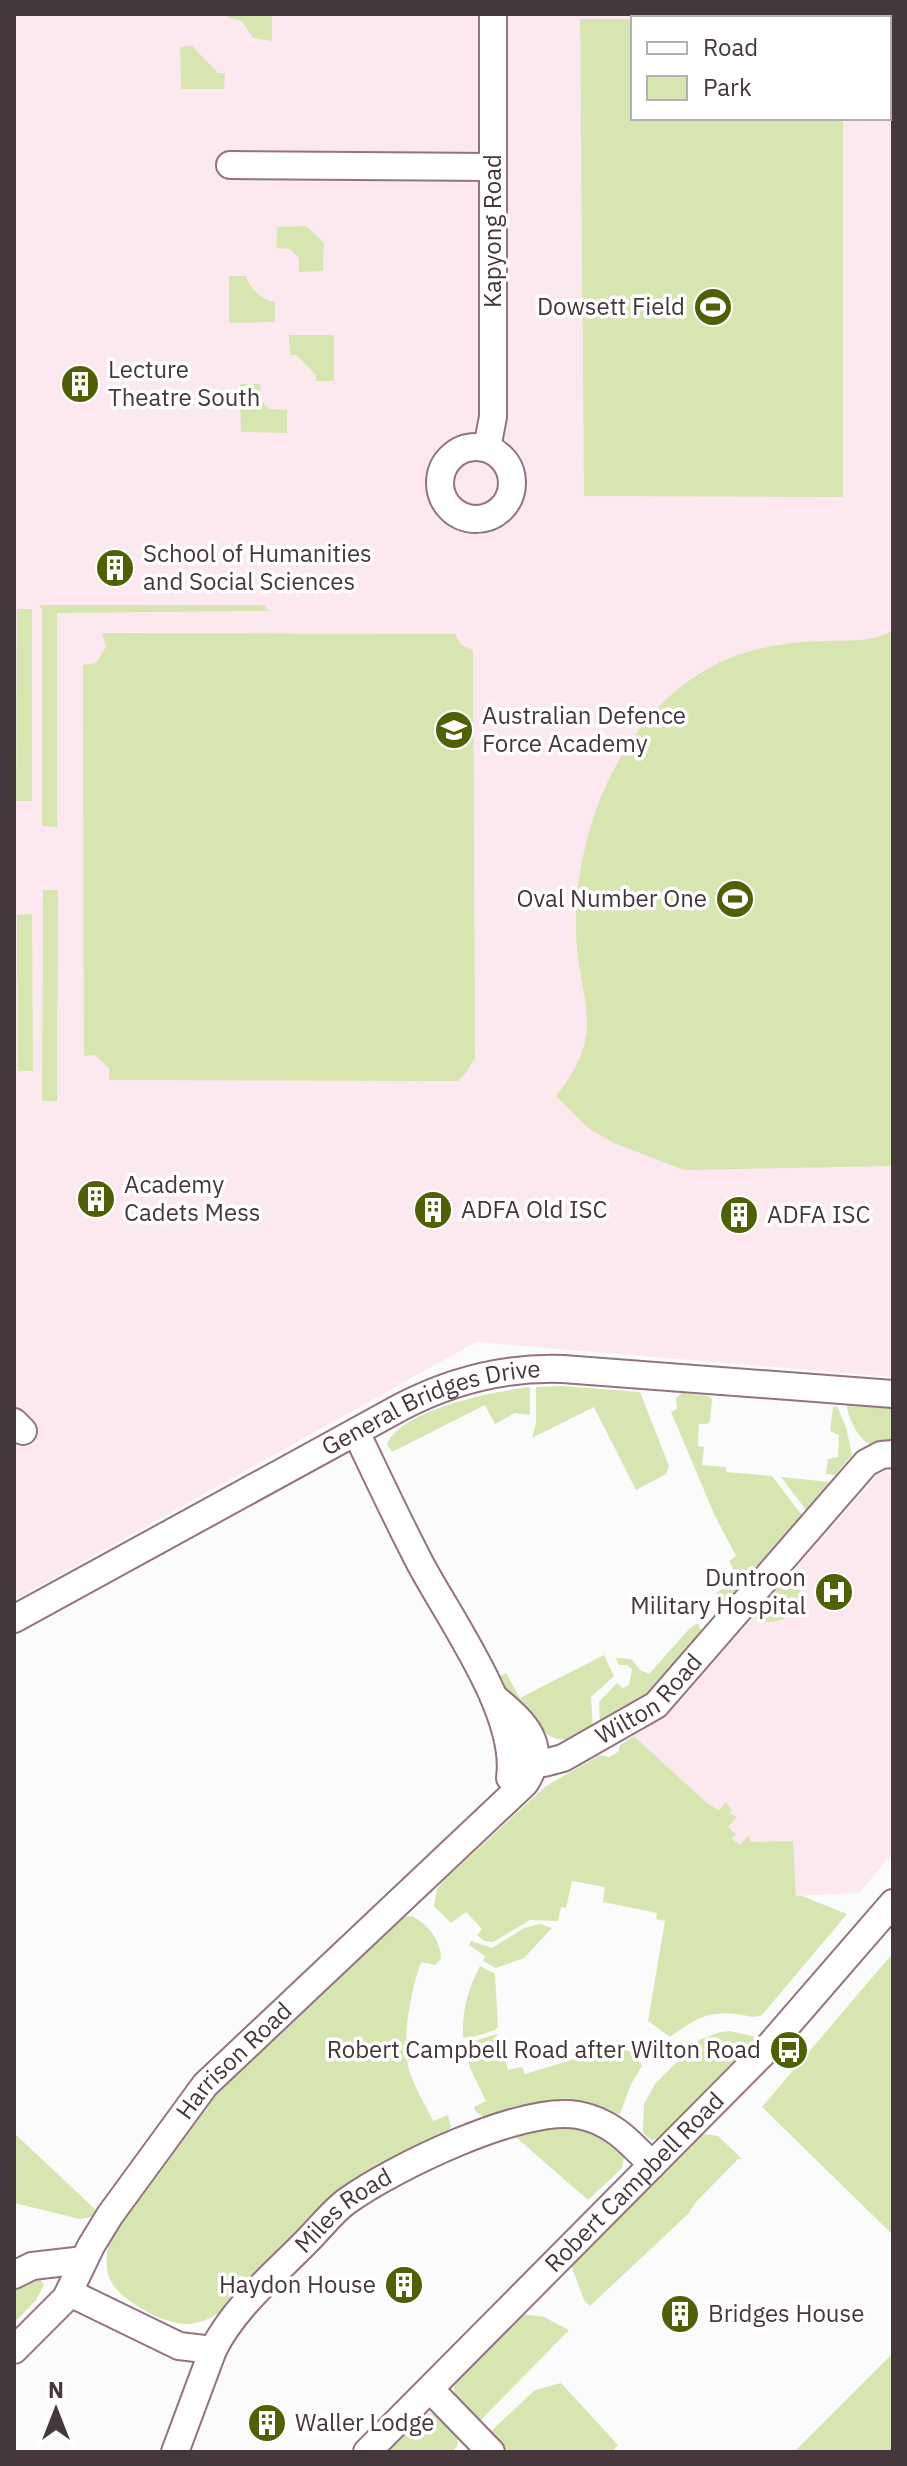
<svg xmlns="http://www.w3.org/2000/svg" width="907" height="2466" font-family="'IBM Plex Sans',sans-serif">
  <rect width="100%" height="100%" fill="#fbfbfb"/>
  <g fill="#fbe9ef" fill-rule="evenodd">
    <path d="M14,14h879v1363l-417,-35 -462,258zM633,18h256v100h-256z"/>
    <polygon points="885,1469 893,1477 893,1853 859,1893 796,1896 750,1842 749,1836 740,1846 732,1839 728,1826 732,1816 726,1803 719,1810 707,1803 634,1736 675,1706 876,1477"/>
  </g>
  <g fill="#d7e6b1">
    <polygon points="227,14 272,14 272,41 253,38 242,21 227,17"/>
    <polygon points="580,19 633,19 633,118 843,118 843,497 584,496"/>
    <polygon points="192,46 218,73 225,73 224,89 181,89 180,47"/>
    <polygon points="306,226 324,243 323,271 299,272 299,258 290,249 276,248 277,227"/>
    <path d="M229,276h17c2,11 18,26 29,26v20l-46,1z"/>
    <polygon points="289,335 334,335 334,381 316,381 316,375 296,355 290,355"/>
    <polygon points="240,384 260,384 261,401 270,409 287,410 287,433 241,432"/>
    <polygon points="39,605 263,605 269,611 57,613 57,827 42,826 42,609"/>
    <polygon points="17,609 32,609 32,801 16,801"/>
    <path d="M890,632l3,1v533l-209,4 -70,-27 -26,-15 -32,-32c54,-68 21,-94 20,-168 -1,-99 45,-214 137,-262 34,-18 74,-24 112,-25 24,-1 43,2 65,-9z"/>
    <polygon points="102,633 455,634 461,645 473,650 475,1058 465,1074 458,1081 109,1080 109,1068 95,1055 84,1056 83,665 96,663 106,647"/>
    <polygon points="43,890 58,890 57,1101 42,1101"/>
    <polygon points="32,914 33,1071 18,1071 17,915"/>
    <polygon points="562,1386 640,1392 669,1466 666,1474 636,1490 594,1407 532,1438 536,1423 536,1387"/>
    <path d="M530,1387v28l-15,-2 -20,11 -10,-19 -93,47 -5,-8c15,-35 108,-53 143,-57z"/>
    <polygon points="682,1393 708,1396 712,1399 710,1421 707,1424 699,1424 698,1446 704,1447 702,1465 726,1467 726,1472 772,1476 804,1518 722,1610 717,1606 716,1593 739,1580 729,1561 736,1556 715,1516 671,1412 677,1409 676,1398"/>
    <path d="M847,1401l46,3v37c-5,0 -15,4 -20,4 -14,-2 -28,-32 -26,-44z"/>
    <polygon points="837,1406 846,1427 852,1455 835,1475 826,1474 828,1459 838,1457 839,1435 830,1431 833,1407"/>
    <polygon points="781,1477 830,1482 806,1510"/>
    <path d="M796,1572c9,14 1,32 -8,45 -12,5 -21,8 -33,1l3,-7 32,-38z"/>
    <polygon points="698,1623 703,1635 653,1691 600,1725 599,1702 617,1683 623,1688 629,1685 632,1669 627,1665 619,1665 616,1658 631,1659 640,1670 649,1674 690,1628"/>
    <path d="M604,1655l10,21 -23,21 2,32c-15,9 -29,15 -45,6l-48,-50 4,-3 -4,-6 6,-3 14,25z"/>
    <path d="M634,1736l73,67 12,7 7,-8 6,8 -3,3 8,4 -9,10 8,7 -4,5 8,6 9,-10 1,7 43,-1 3,55h6l45,18 -85,101c-9,4 -16,0 -26,-1 -28,-4 -45,7 -66,23l-22,-16 17,-100 -9,-2 1,-6 -54,-11 2,-15 -33,-6 -6,27 -5,-1 -3,14 -28,-1 -37,22 -9,-1 -7,-6 5,-6 -16,-17 -15,11 -17,-17 3,-17 4,-6 105,-97 54,-31 9,2 9,-5 2,-7z"/>
    <path d="M411,1916c17,7 30,25 30,43l-6,6 -14,-3c-10,27 -20,79 -12,107 5,18 16,35 24,52l15,-6 3,12 -3,5 -61,30 -67,46 -96,103c-12,6 -22,12 -36,13 -23,1 -71,-24 -79,-47 -4,-12 -2,-26 0,-38l119,-162 169,-159z"/>
    <polygon points="540,1924 552,1928 524,1958 496,1968 483,1961 485,1956 469,1945 471,1941 492,1948 524,1928"/>
    <polygon points="893,1953 893,2235 762,2107"/>
    <path d="M480,1966l15,8 3,53 -3,3 -25,8 -7,-1c-1,-27 5,-48 17,-71z"/>
    <polygon points="730,2031 755,2037 755,2040 657,2139 651,2140 643,2133 644,2104 655,2084 699,2040 720,2032"/>
    <path d="M497,2034l11,36 14,-3 3,7 92,-28c11,3 20,10 25,20l-11,18 -11,30 -37,-12 -20,-3 -79,18 -8,-5 -2,-5 12,-6 -16,-33 -5,-22 6,-4z"/>
    <polygon points="583,2125 625,2151 622,2168 588,2200 510,2132"/>
    <polygon points="14,2133 97,2211 91,2217 80,2219 14,2203"/>
    <polygon points="705,2134 718,2136 742,2159 738,2159 696,2202 688,2214 590,2306 584,2300 571,2265 694,2138"/>
    <polygon points="39,2277 44,2285 36,2300 14,2323 14,2284"/>
    <path d="M522,2314l22,3 25,13 -90,92c-13,-13 -32,-25 -22,-44z"/>
    <polygon points="893,2353 893,2452 794,2452"/>
    <polygon points="561,2383 618,2445 612,2452 509,2452 490,2432 535,2390"/>
    <path d="M422,2412c17,1 35,15 36,33l-6,7h-72z"/>
  </g>
  <g fill="none" stroke-linecap="round" stroke-linejoin="round">
    <g stroke="#93737e" stroke-width="30">
      <g id="minor">
        <polyline points="230,165 493,167"/>
        <circle cx="476" cy="483" r="36"/>
        <polyline points="487,448 493,417 493,14"/>
        <polyline points="14,1422 23,1431"/>
        <path d="M356,1432c21,44 42,89 65,133 30,56 98,149 89,213"/>
        <path id="s1" d="M14,1619l387,-212c50,-26 105,-40 162,-38l330,25"/>
        <path id="s2" d="M511,1760l33,3 19,-5 93,-53 210,-242 15,-8 12,-1"/>
        <polyline points="14,2275 32,2266 84,2260"/>
        <path id="s3" d="M70,2293l109,53 34,4c21,-43 63,-77 95,-110 13,-13 25,-29 39,-39 46,-33 175,-96 231,-86 33,6 51,26 74,50"/>
        <path id="s4" d="M14,2350l52,-52 25,-52 19,-31 95,-130 320,-302c25,-39 -2,-61 -31,-86"/>
        <polyline points="430,2389 491,2452"/>
        <polyline points="175,2452 213,2350"/>
        <path id="s5" d="M367,2452l397,-400 129,-149"/>
      </g>
    </g>
    <use href="#minor" stroke="#fff" stroke-width="26"/>
  </g>
  <defs>
    <g id="stadium-disc" transform="scale(2)"><circle r="9.5" fill="#506005" stroke="#fff"/><path d="M0-5a6.5 5 0 1 0 0 10a6.5 5 0 1 0 0-10ZM-3.5-1.8h7v3.6h-7Z" fill="#fff"/></g>
    <g id="building-disc" transform="scale(2)"><circle r="9.5" fill="#506005" stroke="#fff"/><path d="M-4-6H4V6H1V3H-1V6H-4ZM-2.5-4.3h1.7v1.8h-1.7ZM.8-4.3h1.7v1.8H.8ZM-2.5-1h1.7V.8h-1.7ZM.8-1h1.7V.8H.8Z" fill="#fff"/></g>
    <g id="university-disc" transform="scale(2)"><circle r="9.5" fill="#506005" stroke="#fff"/><path d="M0-5L7-2L0 1L-7-2ZM-4 1L0 2.5L4 1V4Q0 6-4 4Z" fill="#fff"/></g>
    <g id="hospital-disc" transform="scale(2)"><circle r="9.5" fill="#506005" stroke="#fff"/><path d="M-5-5h3v3.5h4V-5h3V5h-3V1.5h-4V5h-3Z" fill="#fff"/></g>
    <g id="bus-disc" transform="scale(2)"><circle r="9.5" fill="#506005" stroke="#fff"/><path d="M-5-6H5V4H4V6H2V4H-2V6H-4V4H-5ZM-3.5-4V0h7V-4ZM-3.5 1.2v1.5H-2V1.2ZM2 1.2v1.5H3.5V1.2Z" fill="#fff"/></g>
  </defs>
  <g fill-rule="evenodd">
    <use href="#stadium-disc" x="713" y="307"/>
    <use href="#building-disc" x="80" y="384"/>
    <use href="#building-disc" x="115" y="568"/>
    <use href="#university-disc" x="454" y="730"/>
    <use href="#stadium-disc" x="735" y="899"/>
    <use href="#building-disc" x="96" y="1199"/>
    <use href="#building-disc" x="433" y="1210"/>
    <use href="#building-disc" x="739" y="1215"/>
    <use href="#hospital-disc" x="834" y="1592"/>
    <use href="#bus-disc" x="789" y="2050"/>
    <use href="#building-disc" x="404" y="2285"/>
    <use href="#building-disc" x="680" y="2314"/>
    <use href="#building-disc" x="267" y="2423"/>
  </g>
  <g text-anchor="middle" stroke-width="7" stroke-linejoin="round" paint-order="stroke">
    <g font-size="24" fill="#45373c" stroke="#fff">
      <text transform="translate(493 231) rotate(-90)" y="8">Kapyong Road</text>
      <text dy="8" stroke="none"><textPath href="#s1" startOffset="470">General Bridges Drive</textPath></text>
      <text dy="8" stroke="none"><textPath href="#s2" startOffset="158">Wilton Road</textPath></text>
      <text dy="8" stroke="none"><textPath href="#s4" startOffset="366">Harrison Road</textPath></text>
      <text dy="8" stroke="none"><textPath href="#s5" startOffset="380">Robert Campbell Road</textPath></text>
      <text dy="8" stroke="none"><textPath href="#s3" startOffset="348">Miles Road</textPath></text>
    </g>
    <g font-size="24" fill="#45373c" stroke="#fff" text-anchor="start">
      <text x="685" y="315" text-anchor="end">Dowsett Field</text>
      <text x="108" y="378">Lecture<tspan x="108" dy="28">Theatre South</tspan></text>
      <text x="143" y="562">School of Humanities<tspan x="143" dy="28">and Social Sciences</tspan></text>
      <text x="482" y="724">Australian Defence<tspan x="482" dy="28">Force Academy</tspan></text>
      <text x="707" y="907" text-anchor="end">Oval Number One</text>
      <text x="124" y="1193">Academy<tspan x="124" dy="28">Cadets Mess</tspan></text>
      <text x="461" y="1218">ADFA Old ISC</text>
      <text x="767" y="1223">ADFA ISC</text>
      <text x="806" y="1586" text-anchor="end">Duntroon<tspan x="806" dy="28">Military Hospital</tspan></text>
      <text x="761" y="2058" text-anchor="end">Robert Campbell Road after Wilton Road</text>
      <text x="376" y="2293" text-anchor="end">Haydon House</text>
      <text x="708" y="2322">Bridges House</text>
      <text x="295" y="2431">Waller Lodge</text>
    </g>
  </g>
  <rect width="907" height="2466" fill="none" stroke="#45373c" stroke-width="32"/>
  <rect x="631" y="16" width="260" height="104" fill="#ffffff" stroke="#b5afb1" stroke-width="2"/>
  <rect x="647" y="42" width="40" height="12" fill="#ffffff" stroke="#b5afb1" stroke-width="2"/>
  <text x="703" y="56" font-size="24" fill="#45373c">Road</text>
  <rect x="647" y="76" width="40" height="24" fill="#d7e6b1" stroke="#b5afb1" stroke-width="2"/>
  <text x="703" y="96" font-size="24" fill="#45373c">Park</text>
  <g transform="translate(56 2410)" stroke="#ffffff" stroke-width="6" paint-order="stroke">
  <path d="M0-6L14 30L0 20L-14 30Z" fill="#45373c"/>
  <text y="-12" font-size="22" font-weight="bold" text-anchor="middle" fill="#45373c">N</text>
  </g>
</svg>
